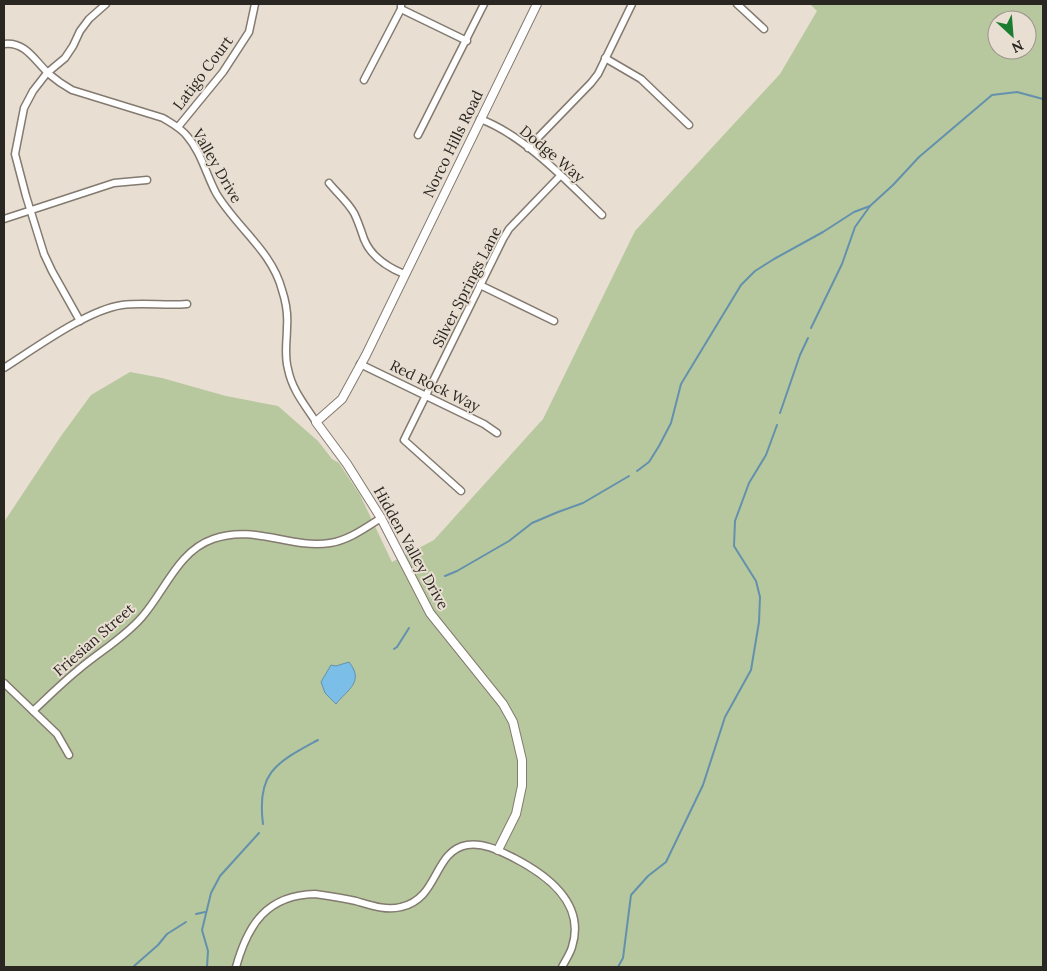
<svg xmlns="http://www.w3.org/2000/svg" width="1047" height="971" font-family="Lora,serif">
  <rect width="100%" height="100%" fill="#e8ded2"/>
  <path fill="#b8c89e" fill-rule="evenodd" d="M810,4h233v963h-1039v-445l57,-86 30,-41 39,-23 32,6 64,18 52,10 40,35 14,18 7,4 21,32 32,67 42,-22 109,-121 92,-188 145,-157 37,-63zM997,20h30v30h-30z"/>
  <path fill="#7bbfe9" stroke="#6391ad" d="M349,662c16,20 -2,28 -13,42l-11,-11 -4,-11 10,-17 5,1z"/>
  <g fill="none" stroke-linecap="round" stroke-linejoin="round">
    <g stroke="#6391ad" stroke-width="2">
      <polyline points="811,328 842,264 855,227 870,206 893,185 919,157 992,95 1017,92 1043,99"/>
      <polyline points="780,413 800,355 808,338"/>
      <polyline points="637,471 649,462 659,446 671,423 681,384 741,285 755,271 774,259 823,232 854,212 870,206"/>
      <polyline points="445,576 457,571 509,541 532,523 558,512 583,503 629,476"/>
      <polyline points="394,649 397,647 409,628"/>
      <path d="M263,824c-7,-53 15,-62 55,-84"/>
      <polyline points="196,914 205,912"/>
      <polyline points="133,967 158,945 167,934 186,922"/>
      <polyline points="207,967 208,951 202,930 211,893 220,876 259,833"/>
      <polyline points="618,967 623,958 631,895 648,876 666,862 703,785 725,717 751,670 759,622 760,597 756,581 734,546 735,521 749,483 766,455 777,425"/>
    </g>
    <g stroke="#837a70" stroke-width="9">
      <g id="minor">
        <polyline points="737,4 764,29"/>
        <polyline points="401,9 467,41"/>
        <path d="M4,44c21,-3 31,17 45,30 7,6 14,11 23,16l91,28c8,5 18,10 24,18 14,16 19,38 29,57 20,34 56,58 66,97 4,12 6,25 5,37 0,14 -3,28 1,42 4,21 17,36 28,53"/>
        <polyline points="605,58 641,79 689,125"/>
        <polyline points="364,80 401,9 401,4"/>
        <path d="M480,119c44,16 89,64 122,96"/>
        <polyline points="178,127 223,72 249,32 255,4"/>
        <polyline points="418,135 484,4"/>
        <polyline points="528,148 591,83 598,74 632,4"/>
        <path d="M329,183c8,10 18,18 25,30 4,8 7,17 10,26 7,18 23,28 40,35"/>
        <polyline points="4,219 114,183 147,180"/>
        <polyline points="480,285 554,321"/>
        <polyline points="80,321 52,271 44,254 26,196 15,154 24,108 33,91 47,73 65,58 73,46 80,31 89,19 106,4"/>
        <polyline points="360,364 484,424 497,433"/>
        <path d="M4,368c30,-19 83,-58 118,-63 22,-3 43,1 65,-1"/>
        <polyline points="461,491 404,440 503,239 509,229 560,176"/>
        <polyline points="4,683 57,734 69,755"/>
        <path d="M33,711c15,-14 29,-28 45,-41 21,-18 46,-32 64,-53 23,-26 36,-66 71,-78 41,-15 77,10 117,4 19,-3 35,-15 51,-25"/>
        <path d="M236,967c12,-43 31,-72 79,-73 14,2 27,4 41,7 14,4 30,10 45,6 38,-8 32,-56 66,-62 16,-3 33,6 47,13 33,17 72,45 58,89 -2,7 -7,14 -10,20"/>
      </g>
    </g>
    <g stroke="#837a70" stroke-width="10">
      <polyline id="tertiary" points="498,850 516,814 522,786 522,760 513,722 503,704 430,613 381,518 347,464 316,422 342,399 366,355 537,4"/>
    </g>
    <use href="#minor" stroke="#fff" stroke-width="6"/>
    <use href="#tertiary" stroke="#fff" stroke-width="8"/>
  </g>
  <g text-anchor="middle" stroke-width="4" stroke-linejoin="round" paint-order="stroke">
    <g font-size="15" fill="#2a2622" stroke="#e8ded2">
      <text transform="translate(203 73) rotate(-53)" y="5">Latigo Court</text>
      <text transform="translate(453 144) rotate(-64)" y="5">Norco Hills Road</text>
      <text transform="translate(552 154) rotate(40)" y="5">Dodge Way</text>
      <text transform="translate(217 166) rotate(60)" y="5">Valley Drive</text>
      <text transform="translate(467 287) rotate(-63)" y="5">Silver Springs Lane</text>
      <text transform="translate(435 386) rotate(26)" y="5">Red Rock Way</text>
      <text transform="translate(411 548) rotate(61)" y="5">Hidden Valley Drive</text>
      <text transform="translate(94 640) rotate(-41)" y="5">Friesian Street</text>
    </g>
  </g>
  <rect width="1047" height="971" fill="none" stroke="#2a2622" stroke-width="10"/>
  <g transform="translate(1012 35) rotate(154)"><circle r="24" fill="#e8ded2" stroke="#9c948c"/>
  <path d="M0-4L9 19L0 12L-9 19Z" fill="#1b7c2f"/>
  <text y="-8" font-size="14" font-weight="bold" text-anchor="middle" fill="#2a2622">N</text>
  </g>
</svg>
